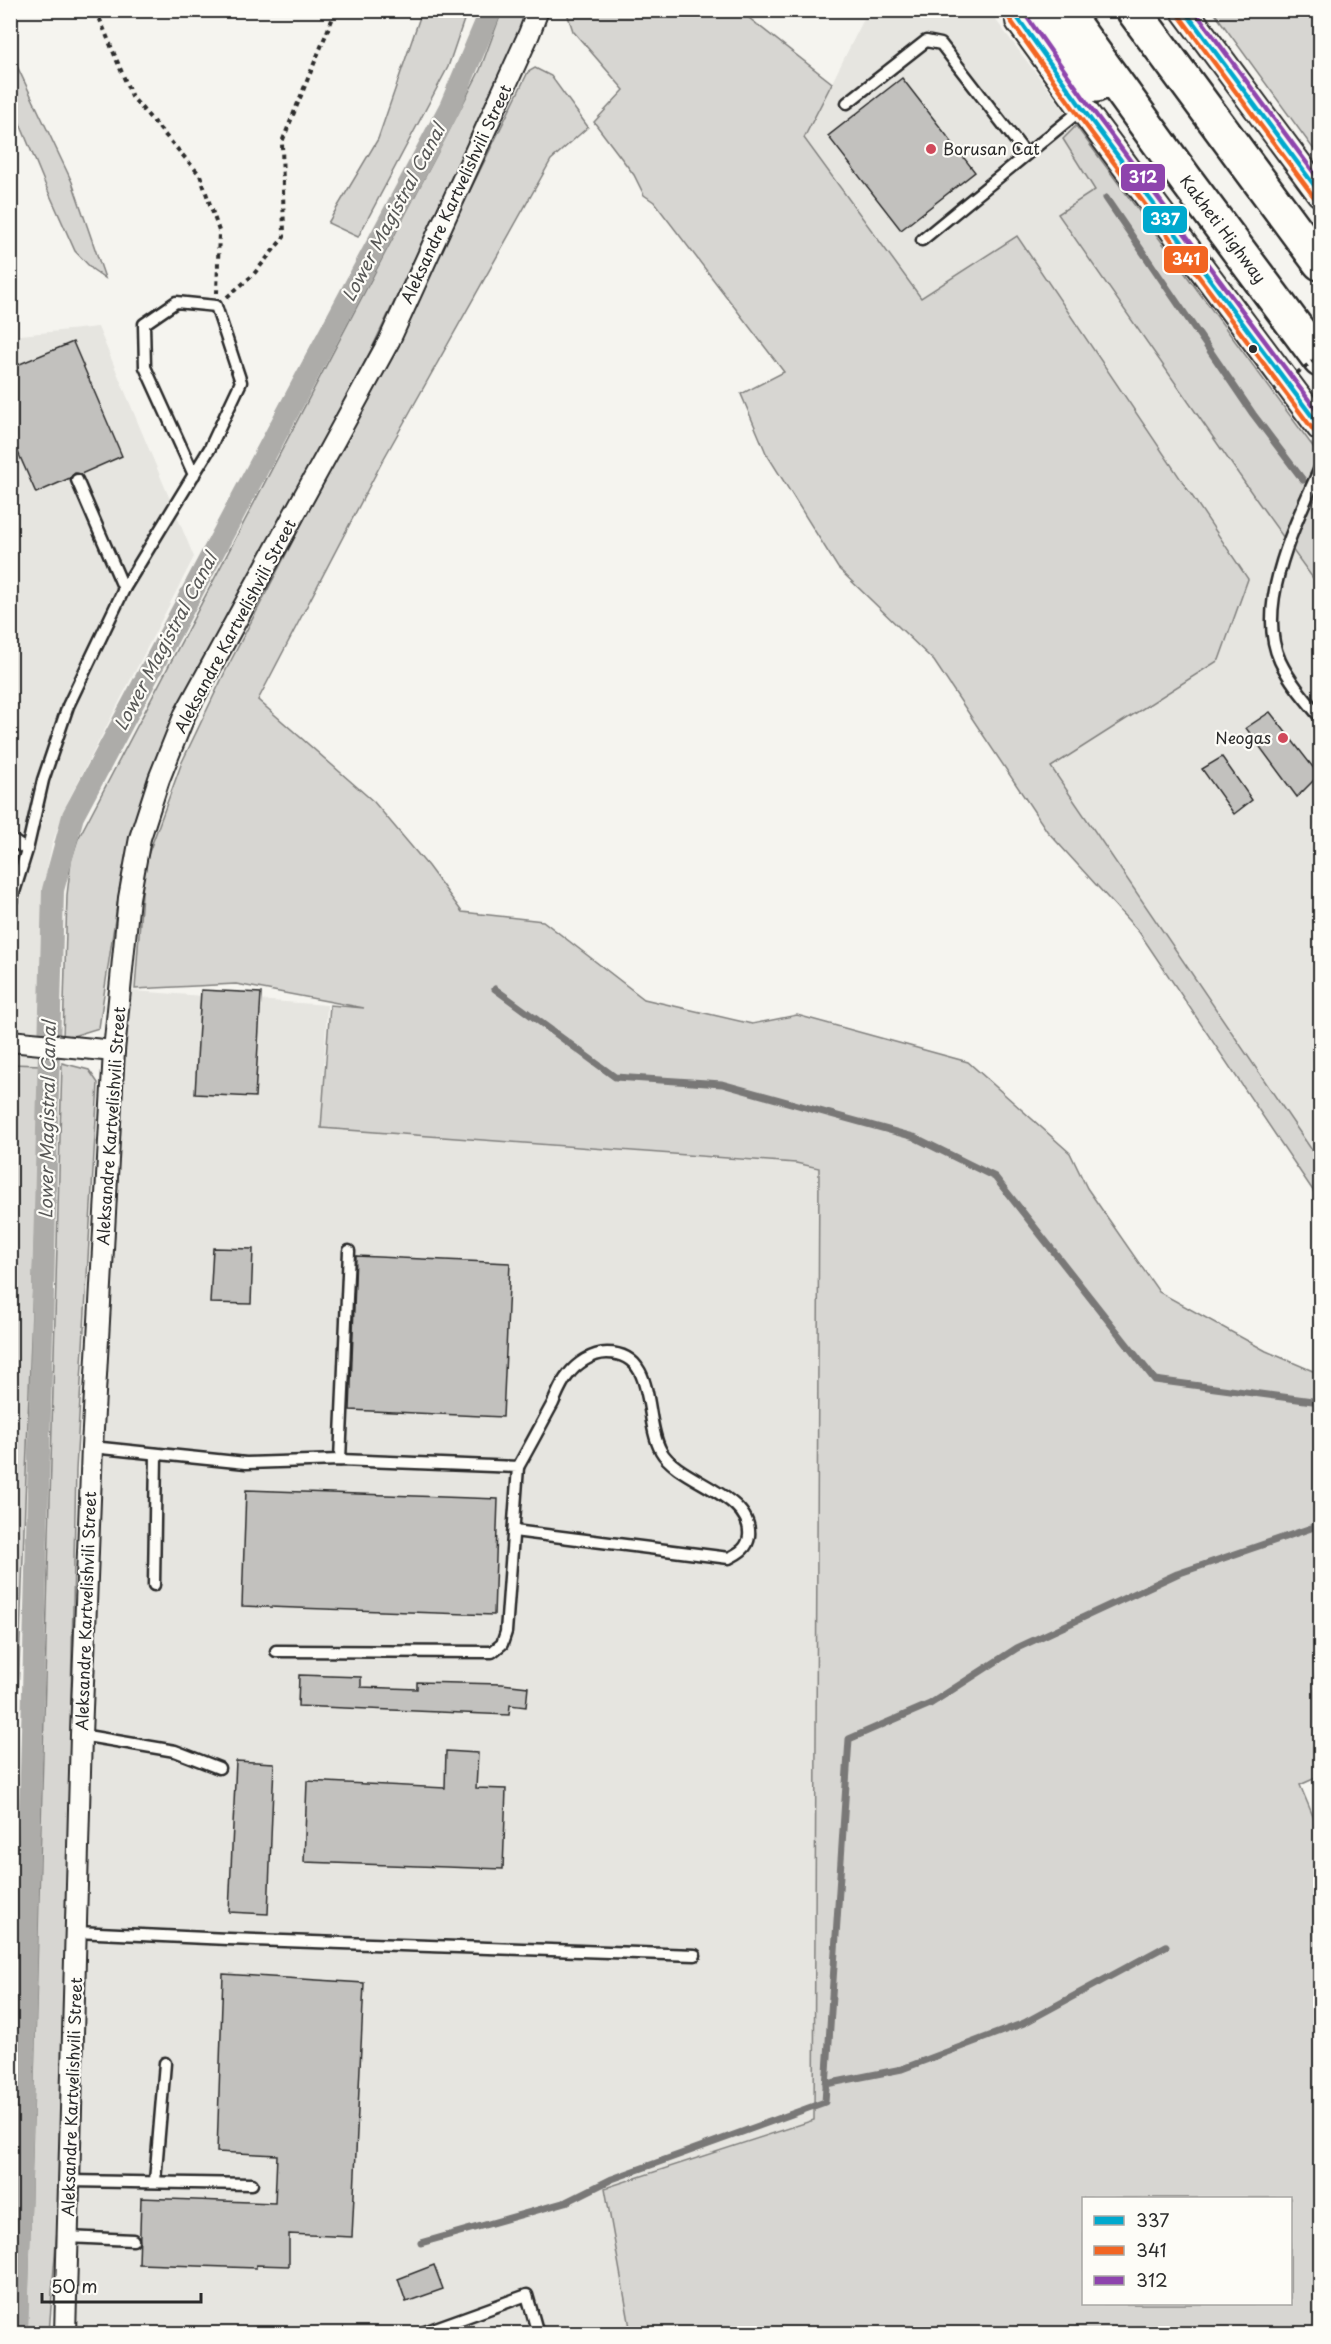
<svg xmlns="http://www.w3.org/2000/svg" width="1331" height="2344" font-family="'Playpen Sans',sans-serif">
  <rect width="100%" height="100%" fill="#f5f4ef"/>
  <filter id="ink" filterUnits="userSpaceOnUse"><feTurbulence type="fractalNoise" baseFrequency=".0167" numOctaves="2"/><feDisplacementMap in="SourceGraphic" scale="12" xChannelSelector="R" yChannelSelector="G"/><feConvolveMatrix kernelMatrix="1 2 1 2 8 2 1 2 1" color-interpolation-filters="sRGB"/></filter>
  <g filter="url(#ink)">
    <g fill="#e6e5e0">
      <polygon points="868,11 989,11 1076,126 1063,139 1095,190 1059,214 1258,502 1320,588 1320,1162 1051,767 1218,660 1016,236 922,299 804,138"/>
      <polygon points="98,327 194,557 68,801 52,844 45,880 41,1065 11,1064 11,336"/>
      <polygon points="120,990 327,1005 321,1128 819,1164 814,2120 606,2188 631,2333 65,2334"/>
    </g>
    <g fill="#d7d6d2" stroke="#81807e" stroke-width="1.5" fill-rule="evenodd">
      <polygon points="566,10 740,11 832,83 804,138 921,298 1017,236 1248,579 1219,660 1051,767 1320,1162 1320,1201 1139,932 1047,831 934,661 838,568 766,453 741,394 784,372 654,202 644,195 634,175 594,122 624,90 573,31"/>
      <polygon points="422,11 467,11 448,67 358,237 328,223 378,139"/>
      <polygon points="502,11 530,11 468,147 372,348 208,656 147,789 121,879 99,1028 63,1039 67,895 71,861 78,839 450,129 480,70"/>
      <polygon points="1213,11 1320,11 1320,158"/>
      <polygon points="11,59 16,64 72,182 105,278 92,269 75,251 45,184 11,102"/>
      <path d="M535,68l16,8 37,51 -37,33 -168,300 -125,240 116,102 54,64 34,46 81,9 101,78 108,25 45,-9 171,47 102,91 17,35 72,104 107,59 54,23v402l-20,9 20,48v500h-689l-26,-145 209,-68 5,-952 -23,-5 -475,-35 9,-123 34,3 -128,-24 -101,5 9,-123 38,-104 43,-90 176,-340 127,-260zM1084,2198h206v106h-206z"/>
      <polygon points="1076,126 1320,456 1320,588 1258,502 1058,214 1095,190 1063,139"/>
      <polygon points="62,1063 89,1070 98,1083 76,1470 60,2190 49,2333 27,2334"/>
      <polygon points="11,1064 41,1065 17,1721 10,1720"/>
    </g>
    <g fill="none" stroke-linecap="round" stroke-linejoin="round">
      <g stroke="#797877" stroke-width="7">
        <polyline points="1106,198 1253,414 1303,480"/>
        <polyline points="1318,501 1320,504"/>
        <polyline points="495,989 615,1077 722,1084 914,1137 995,1177 1155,1380 1320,1402"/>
        <polyline points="826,2084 902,2069 1024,2023 1166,1946"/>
        <polyline points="421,2243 566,2202 612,2179 825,2102 849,1739 930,1704 1017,1648 1177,1574 1320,1525"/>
      </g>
      <polyline stroke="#adaca9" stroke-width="22" points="17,2334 53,890 73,816 450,107 491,10"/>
    </g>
    <g fill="#c2c1be" stroke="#2b2b2b" stroke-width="1.5">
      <polygon points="902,78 975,172 901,230 828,136"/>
      <polygon points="73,342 122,456 81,474 75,473 70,478 36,493 10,434 10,368"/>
      <polygon points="1270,712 1319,775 1297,797 1246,728"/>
      <polygon points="1222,757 1252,800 1234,814 1202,769"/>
      <polygon points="201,990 261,993 255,1097 195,1094"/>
      <polygon points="213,1248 253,1249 251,1304 210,1303"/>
      <polygon points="356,1256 510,1263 503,1417 350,1410"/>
      <polygon points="246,1490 498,1499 494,1615 242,1606"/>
      <polygon points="299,1675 361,1677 361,1687 417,1689 417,1682 502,1684 528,1687 526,1707 510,1705 509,1715 298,1706"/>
      <polygon points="446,1751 478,1753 476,1788 506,1789 503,1869 304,1862 307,1781 445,1788"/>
      <polygon points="236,1761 274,1763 268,1914 229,1912"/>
      <polygon points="223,1974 364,1983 352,2237 289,2234 289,2266 256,2265 256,2268 139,2264 141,2198 275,2203 277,2155 217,2152"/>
      <polygon points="434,2265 443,2289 406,2302 398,2279"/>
    </g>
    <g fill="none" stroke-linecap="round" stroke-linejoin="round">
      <g stroke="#2b2b2b" stroke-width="15">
        <g id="service">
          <polyline points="847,103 926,41 941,44 1026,154"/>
          <polyline points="922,240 1082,109"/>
          <path d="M1320,468c-23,52 -66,137 -40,193 10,21 25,38 40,56"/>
          <polyline points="77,480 124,589"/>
          <polyline points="10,839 27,850"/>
          <polyline points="10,905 27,850 43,780 68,706 124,589 210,448 241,382 216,306 176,302 144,324 145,367 194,475"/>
          <polyline points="92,1447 246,1463 340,1460 518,1467 506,1632 502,1644 492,1652 276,1651"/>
          <polyline points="340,1460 349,1251"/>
          <path d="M514,1531l215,27c10,-5 19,-10 20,-22 4,-42 -71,-54 -88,-85 -18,-32 -3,-98 -54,-98 -15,0 -31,11 -39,22 -7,8 -11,19 -15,28 -12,22 -23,43 -35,64"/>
          <polyline points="154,1585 156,1454"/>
          <polyline points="81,1735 175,1751 219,1768"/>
          <polyline points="76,1932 228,1939 695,1955"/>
          <polyline points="70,2181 252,2184"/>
          <polyline points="155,2181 165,2063"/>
          <polyline points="67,2237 133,2240"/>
          <polyline points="419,2334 527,2295 538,2334"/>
        </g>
      </g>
      <g stroke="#2b2b2b" stroke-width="24">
        <g id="minor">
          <polyline points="10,1041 114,1051"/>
          <polyline points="65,2334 81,1735 92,1447 114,1051 129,898 140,838 159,779 185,714 389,341 529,34 538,10"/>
        </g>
      </g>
      <g stroke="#2b2b2b" stroke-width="30">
        <g id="tertiary">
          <polyline points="1184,10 1320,193"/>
          <polyline points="1019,21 1082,108 1320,427"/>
        </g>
      </g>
      <g stroke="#2b2b2b" stroke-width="38">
        <g id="trunk">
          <polyline points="1025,10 1096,85"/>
          <polyline points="1063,10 1186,180 1320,360"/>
          <polyline points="1133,10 1320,263"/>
        </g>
      </g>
      <g stroke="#2b2b2b" stroke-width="4" stroke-dasharray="4.5 4.5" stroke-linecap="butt">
        <polyline points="96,10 132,97 200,175 219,231 217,293"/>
        <polyline points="227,297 253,275 284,237 282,142 336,10"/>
      </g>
      <use href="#service" stroke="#fdfcf7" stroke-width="10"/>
      <use href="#minor" stroke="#fdfcf7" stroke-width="20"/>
      <use href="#tertiary" stroke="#fdfcf7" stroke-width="26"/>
      <use href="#trunk" stroke="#fdfcf7" stroke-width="33"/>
      <polyline stroke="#2b2b2b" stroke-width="4" stroke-dasharray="4.5 4.5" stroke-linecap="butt" points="1275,389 1320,356"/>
      <g stroke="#fdfcf7" stroke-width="9">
        <g id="bus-1">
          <polyline points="1012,10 1082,108 1320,427"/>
          <polyline points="1184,10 1320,193"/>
        </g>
      </g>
      <g stroke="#fdfcf7" stroke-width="9">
        <g id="bus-2">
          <polyline points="1006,14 1076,112 1314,431"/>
          <polyline points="1178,14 1314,197"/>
        </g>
      </g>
      <g stroke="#fdfcf7" stroke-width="9">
        <g id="bus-3">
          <polyline points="1022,10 1088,104 1320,415"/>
          <polyline points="1194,10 1320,181"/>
        </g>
      </g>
      <use href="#bus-1" stroke="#00a9ce" stroke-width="4.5"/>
      <use href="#bus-2" stroke="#f26522" stroke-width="4.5"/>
      <use href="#bus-3" stroke="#8e44ad" stroke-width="4.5"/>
    </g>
  </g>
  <g fill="#d1495b" stroke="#fdfcf7" stroke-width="2">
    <circle cx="931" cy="149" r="6"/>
    <circle cx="1283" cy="738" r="6"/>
  </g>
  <circle fill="#2b2b2b" stroke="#fdfcf7" stroke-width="2" cx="1253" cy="349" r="5"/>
  <g text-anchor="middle" stroke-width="4.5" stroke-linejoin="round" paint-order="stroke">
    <g font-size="16" fill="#2b2b2b" stroke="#fdfcf7" text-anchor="start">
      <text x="943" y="155">Borusan Cat</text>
      <text x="1271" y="744" text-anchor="end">Neogas</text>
    </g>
    <g font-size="16" fill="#2b2b2b" stroke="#fdfcf7">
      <text transform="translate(456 194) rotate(-65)" y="6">Aleksandre Kartvelishvili Street</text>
      <text transform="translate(1223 229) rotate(53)" y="6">Kakheti Highway</text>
      <text transform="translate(235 626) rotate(-62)" y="6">Aleksandre Kartvelishvili Street</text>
      <text transform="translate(111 1126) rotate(-86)" y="6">Aleksandre Kartvelishvili Street</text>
      <text transform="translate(86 1611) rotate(-88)" y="6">Aleksandre Kartvelishvili Street</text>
      <text transform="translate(72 2097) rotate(-88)" y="6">Aleksandre Kartvelishvili Street</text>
    </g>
    <g font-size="18" font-style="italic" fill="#585857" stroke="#fdfcf7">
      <text transform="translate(394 213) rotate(-62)" y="6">Lower Magistral Canal</text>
      <text transform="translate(166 642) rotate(-62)" y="6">Lower Magistral Canal</text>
      <text transform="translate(48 1120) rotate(-89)" y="6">Lower Magistral Canal</text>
    </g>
  </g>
  <g stroke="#fdfcf7" stroke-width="2">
    <rect x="1120" y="163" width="46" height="29" rx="6" fill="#8e44ad"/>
    <rect x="1142" y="205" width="46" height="29" rx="6" fill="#00a9ce"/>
    <rect x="1163" y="245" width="46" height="29" rx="6" fill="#f26522"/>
  </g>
  <g font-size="16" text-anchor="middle" font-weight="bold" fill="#fff">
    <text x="1143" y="183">312</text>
    <text x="1165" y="225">337</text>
    <text x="1186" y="265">341</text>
  </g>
  <rect width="1331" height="2344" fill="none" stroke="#fdfcf7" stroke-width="36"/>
  <rect x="18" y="18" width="1295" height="2308" fill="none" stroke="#2b2b2b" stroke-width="2" filter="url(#ink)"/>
  <rect x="1082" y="2197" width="210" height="108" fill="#fdfcf7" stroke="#a9a8a5" stroke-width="1.5"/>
  <rect x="1094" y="2216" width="30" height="9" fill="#00a9ce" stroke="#a9a8a5" stroke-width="1.5"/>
  <text x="1136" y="2227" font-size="18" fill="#2b2b2b">337</text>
  <rect x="1094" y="2246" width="30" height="9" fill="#f26522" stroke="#a9a8a5" stroke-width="1.5"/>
  <text x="1136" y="2257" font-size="18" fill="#2b2b2b">341</text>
  <rect x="1094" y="2276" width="30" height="9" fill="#8e44ad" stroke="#a9a8a5" stroke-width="1.5"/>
  <text x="1136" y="2287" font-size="18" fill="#2b2b2b">312</text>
  <path d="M42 2293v9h159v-9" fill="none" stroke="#2b2b2b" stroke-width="3"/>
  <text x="51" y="2293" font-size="18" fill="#2b2b2b" stroke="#fdfcf7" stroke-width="4.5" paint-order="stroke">50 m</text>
</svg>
